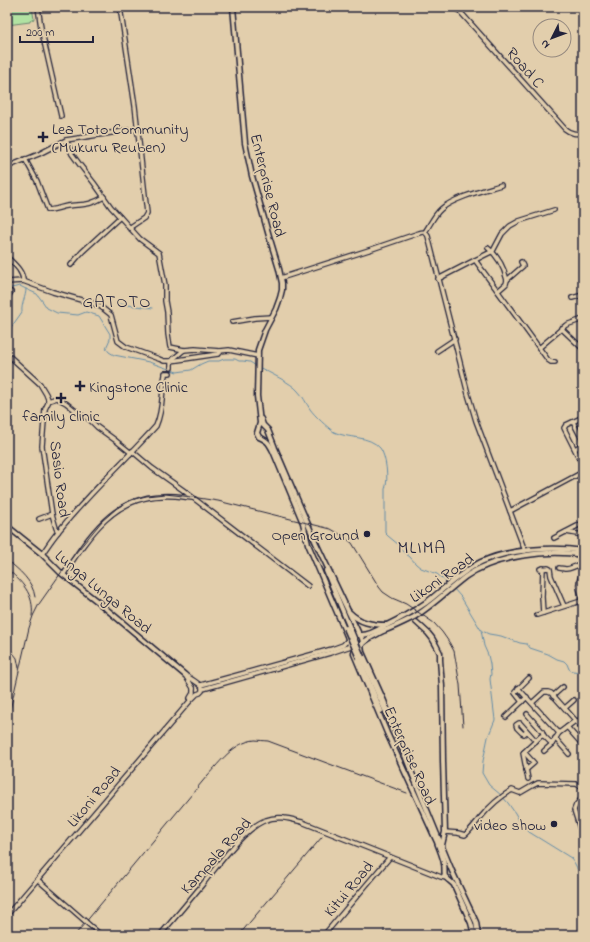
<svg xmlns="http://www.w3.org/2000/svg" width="590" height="942" font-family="'Indie Flower',sans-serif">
  <rect width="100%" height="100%" fill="#e2ceac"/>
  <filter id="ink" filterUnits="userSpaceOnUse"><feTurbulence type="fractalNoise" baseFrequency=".025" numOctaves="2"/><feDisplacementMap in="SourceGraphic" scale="8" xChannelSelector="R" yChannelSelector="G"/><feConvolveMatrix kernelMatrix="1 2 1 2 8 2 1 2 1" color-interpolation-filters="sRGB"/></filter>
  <g filter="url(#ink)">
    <polygon fill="#b1e2a2" stroke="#6a826e" points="7,7 32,7 34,19 30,21 30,22 7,25"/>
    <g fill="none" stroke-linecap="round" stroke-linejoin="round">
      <g stroke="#638ca8" stroke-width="1">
        <polyline points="7,289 20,286 28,290 37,294 43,302 47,308 57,313 78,315 86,312 99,316 110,334 110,339 106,348 109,352 114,355 149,362 177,372 191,370 201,364 208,361 219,361 224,359 235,359 239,361 243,361 250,362 256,366"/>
        <polyline points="118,304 153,308"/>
        <path d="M7,333l15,-21c-1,-8 4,-15 4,-23"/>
        <polyline points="7,358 11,378"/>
        <path d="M259,367c10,6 33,16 39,24 5,5 8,12 12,18 5,7 17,18 24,23 14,7 35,3 46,16 6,7 9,32 5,41v44l3,3 11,9 2,5 9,7 6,7 5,4 16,6 11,9"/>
        <path d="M453,588l8,9 20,33 3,16 4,9 2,9 1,10 -1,5 5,41 -7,17 -5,24 -1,12 7,12 12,10 7,8 7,10 5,9 9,10 42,26c6,7 9,18 12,28"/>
        <polyline points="482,631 489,634 501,636 520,643 527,644 530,648 548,654 557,659 564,661 567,664 569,669 572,671 583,672"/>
      </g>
      <g stroke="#22223b" stroke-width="6">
        <g id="minor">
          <polyline points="38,7 41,28 61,116"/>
          <polyline points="120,7 135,106 147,213 144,218 129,228"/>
          <path d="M456,7l109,122c6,5 11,5 18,4"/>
          <polyline points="7,57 8,57"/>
          <polyline points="66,140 72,154 80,165 94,183 111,207 140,239 159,253 165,285 165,301 167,312 168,334 170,347 184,350 195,349 220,351 229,350 258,356"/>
          <path d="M25,159l12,22 11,29c6,0 13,-3 19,-4 16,-2 22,0 37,-9"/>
          <polyline points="7,167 39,154 66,140 137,129"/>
          <path d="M425,232c5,-7 9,-17 16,-23 12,-11 44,-19 60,-24"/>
          <path d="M488,248c10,8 16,20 19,32l-1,4 -8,7"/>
          <path d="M7,257c7,7 16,14 16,24"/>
          <polyline points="475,260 493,251 502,234 510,226 519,221 554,210"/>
          <polyline points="71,265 76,259 82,252 120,217"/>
          <path d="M281,278l91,-29 47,-16c5,-2 7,-1 9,3l40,158 8,27 49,130"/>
          <polyline points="438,279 475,260 548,360 551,362 555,362"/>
          <polyline points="507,280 523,266 521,262"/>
          <polyline points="7,282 23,281 53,292 95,304 101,307 111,315 118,341 126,347 159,359 164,361 171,361 218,354 220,353 220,351"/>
          <polyline points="7,298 11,292"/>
          <polyline points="572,298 583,295"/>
          <polyline points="232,322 255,318 271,317"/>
          <polyline points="561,328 583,349"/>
          <polyline points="539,348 566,325 583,319"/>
          <polyline points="437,351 455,339"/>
          <polyline points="7,354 40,384 46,394 48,399 48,403 45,409 42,446 52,514 56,528 58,532"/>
          <polyline points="173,359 184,350"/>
          <polyline points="171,361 171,368"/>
          <polyline points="48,401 57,398 66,403 81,415 89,419 97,427 115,440 130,452 130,454"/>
          <polyline points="573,422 583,441"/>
          <polyline points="575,449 583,444"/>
          <polyline points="132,451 152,468 183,490 308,586"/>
          <polyline points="580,460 564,428 566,425 583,417"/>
          <polyline points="510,511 583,472"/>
          <polyline points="39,519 52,514"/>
          <polyline points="566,532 583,535"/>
          <polyline points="554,538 583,523"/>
          <path d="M42,554c5,-7 10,-15 16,-22 30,-38 66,-70 98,-106 8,-18 5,-33 9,-51v-2h5"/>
          <polyline points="543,568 542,597 543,613"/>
          <path d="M559,568c2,0 5,1 7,1 7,0 10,-6 17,-2"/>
          <polyline points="540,569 548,568 550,569 551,576 564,606"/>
          <path d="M64,574c24,-37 49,-77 98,-78 11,-1 21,1 31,2"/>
          <path d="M537,615l44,-14c2,-5 -1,-8 -2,-13 -1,-5 1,-11 4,-16"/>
          <polyline points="185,675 193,688"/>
          <polyline points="201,685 332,649 343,645 348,640"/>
          <polyline points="518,688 559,733"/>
          <polyline points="203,689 330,653 351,646"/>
          <polyline points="553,696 563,687"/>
          <polyline points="190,698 193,693 193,688"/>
          <polyline points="522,702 515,693 515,692 529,678"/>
          <polyline points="532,703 544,692 548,692 551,693 576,721"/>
          <polyline points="565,708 574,700"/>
          <polyline points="527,714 542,731 544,736 552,744"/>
          <polyline points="506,717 527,697"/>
          <polyline points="577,722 583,717"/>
          <polyline points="567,727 581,743 583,742"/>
          <polyline points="527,731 524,734 522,733 517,728 516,725 519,723 520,723 536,741"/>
          <polyline points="555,738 569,754"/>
          <polyline points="544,751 552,744 559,733 575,721 577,722 583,729"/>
          <polyline points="524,752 534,763 526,770"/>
          <polyline points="528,779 523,753 541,736 544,736"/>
          <polyline points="583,797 576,805 574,810 583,838"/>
          <path d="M445,832l13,1 7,2c6,-5 10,-11 15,-17 9,-11 20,-21 32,-28l8,3 12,-7 6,-3 38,1 7,3"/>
          <polyline points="38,880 85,921"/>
          <path d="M7,915l183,-214 7,-7 3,-1 2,-2v-4c-2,-3 -12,-9 -17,-12"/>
          <polyline points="87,923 101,935"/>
          <path d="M160,935c14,-16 28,-33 42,-50 14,-17 43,-58 64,-65 12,-5 24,-1 36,2l139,55 6,1"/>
          <polyline points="324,935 390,857"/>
        </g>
      </g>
      <g stroke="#22223b" stroke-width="7">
        <g id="major">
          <path d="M233,7l12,136 7,33 17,60 10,33 3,14v7l-2,8 -4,11 -11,21 -7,20 -1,46 3,27 -3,10 2,4c9,4 10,6 14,14l30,72 5,21 39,92 3,9c7,7 16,1 11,-9 -5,-4 -11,-3 -13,4"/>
          <polyline points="261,419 263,425 268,430 275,448 316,543 359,634"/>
          <polyline points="7,526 42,554 61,573 98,602 185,675"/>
          <polyline points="326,571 349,626"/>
          <path d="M349,612c11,11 23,13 38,13"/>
          <polyline points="416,622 428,633 432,638 436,645 440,653 440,660 442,686 443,761 445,832 442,845"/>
          <path d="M360,635c8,1 18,-5 25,-9 15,-7 29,-15 42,-24 18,-14 34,-30 54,-40 28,-13 72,-16 102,-11"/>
          <path d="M362,644c6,-6 14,-9 21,-13 11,-4 21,-9 31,-14 18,-11 34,-27 51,-40 29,-21 82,-28 118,-22"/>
          <polyline points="361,645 362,652 384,701 409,766 452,871 476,922 478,935"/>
          <path d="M354,648v6l33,79 50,109c2,7 6,14 7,22 1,3 0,10 1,12 1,3 7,6 9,9l17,38 3,12"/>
          <polyline points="359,658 381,711"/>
          <polyline points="363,659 392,726"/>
        </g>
      </g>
      <use href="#minor" stroke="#e2ceac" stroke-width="3.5"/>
      <use href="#major" stroke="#e2ceac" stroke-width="4"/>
      <g stroke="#22223b" stroke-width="1">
        <path d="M7,560c12,10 26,21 28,37"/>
        <path d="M7,569c14,12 28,25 25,47"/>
        <polyline points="7,645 17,658 19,668"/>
        <polyline points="7,723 29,628 33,616 39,604 70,560 102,521 117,508 131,500 146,496 165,494 192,497 218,501 331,529 343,536 352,543 379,587 383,592 392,598 406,604 434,623 442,632 449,642 454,651 460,685 463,726"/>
        <polyline points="384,930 384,935"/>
        <path d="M75,935l132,-159c13,-14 27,-34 48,-36 4,0 9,1 13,1l139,52"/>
        <polyline points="239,935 322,837"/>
      </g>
      <g stroke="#22223b" stroke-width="6" stroke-linecap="butt">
        <polyline id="minor-bridge" points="85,921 87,923"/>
      </g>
      <g stroke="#22223b" stroke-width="7" stroke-linecap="butt">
        <g id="major-bridge">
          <polyline points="349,626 362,657"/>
          <polyline points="346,628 359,658"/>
        </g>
      </g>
      <use href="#minor-bridge" stroke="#e2ceac" stroke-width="3.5"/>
      <use href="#major-bridge" stroke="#e2ceac" stroke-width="4"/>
    </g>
  </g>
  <g fill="#22223b" stroke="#e2ceac" stroke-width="1.5">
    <path d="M41 131h4v4h4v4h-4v4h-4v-4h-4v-4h4z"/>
    <path d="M78 380h4v4h4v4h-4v4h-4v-4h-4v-4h4z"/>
    <path d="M59 392h4v4h4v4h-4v4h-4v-4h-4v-4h4z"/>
    <circle cx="367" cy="534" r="4"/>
    <circle cx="554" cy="824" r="4"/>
  </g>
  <g text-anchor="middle" stroke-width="3.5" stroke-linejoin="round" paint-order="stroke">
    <g font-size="16" fill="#22223b" stroke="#e2ceac">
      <text transform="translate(526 67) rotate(49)" y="6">Road C</text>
      <text transform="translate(269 185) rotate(76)" y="6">Enterprise Road</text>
      <text transform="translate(61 479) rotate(83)" y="6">Sasio Road</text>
      <text transform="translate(441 577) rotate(-35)" y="6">Likoni Road</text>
      <text transform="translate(104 591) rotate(40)" y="6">Lunga Lunga Road</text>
      <text transform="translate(411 755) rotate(66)" y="6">Enterprise Road</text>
      <text transform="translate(93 796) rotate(-50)" y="6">Likoni Road</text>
      <text transform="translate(215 855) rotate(-48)" y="6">Kampala Road</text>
      <text transform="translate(348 888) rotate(-50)" y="6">Kitui Road</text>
    </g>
    <g font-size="16" fill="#22223b" stroke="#e2ceac" text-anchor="start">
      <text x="52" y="134">Lea Toto Community<tspan x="52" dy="18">(Mukuru Reuben)</tspan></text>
      <text x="89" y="392">Kingstone Clinic</text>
      <text x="61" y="421" text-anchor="middle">family clinic</text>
      <text x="359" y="540" text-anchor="end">Open Ground</text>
      <text x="546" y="830" text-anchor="end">video show</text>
    </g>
    <g font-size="17" letter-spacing="1" fill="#22223b" stroke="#e2ceac">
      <text x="117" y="307">GATOTO</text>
    </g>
    <g font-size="18" letter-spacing="1" fill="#22223b" stroke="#e2ceac">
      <text x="422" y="553">MLIMA</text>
    </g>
  </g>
  <rect width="590" height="942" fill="none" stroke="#e2ceac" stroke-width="24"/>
  <rect x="12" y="12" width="566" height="918" fill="none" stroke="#22223b" stroke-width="1.5" filter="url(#ink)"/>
  <g transform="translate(552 38) rotate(228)"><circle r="19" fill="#e2ceac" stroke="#95897f"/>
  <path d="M0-3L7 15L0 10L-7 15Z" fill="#22223b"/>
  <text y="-6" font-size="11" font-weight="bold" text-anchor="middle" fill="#22223b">N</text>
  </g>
  <path d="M20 36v6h73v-6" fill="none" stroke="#22223b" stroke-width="2"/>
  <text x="26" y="36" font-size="12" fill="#22223b" stroke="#e2ceac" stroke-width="3" paint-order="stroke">200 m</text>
</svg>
